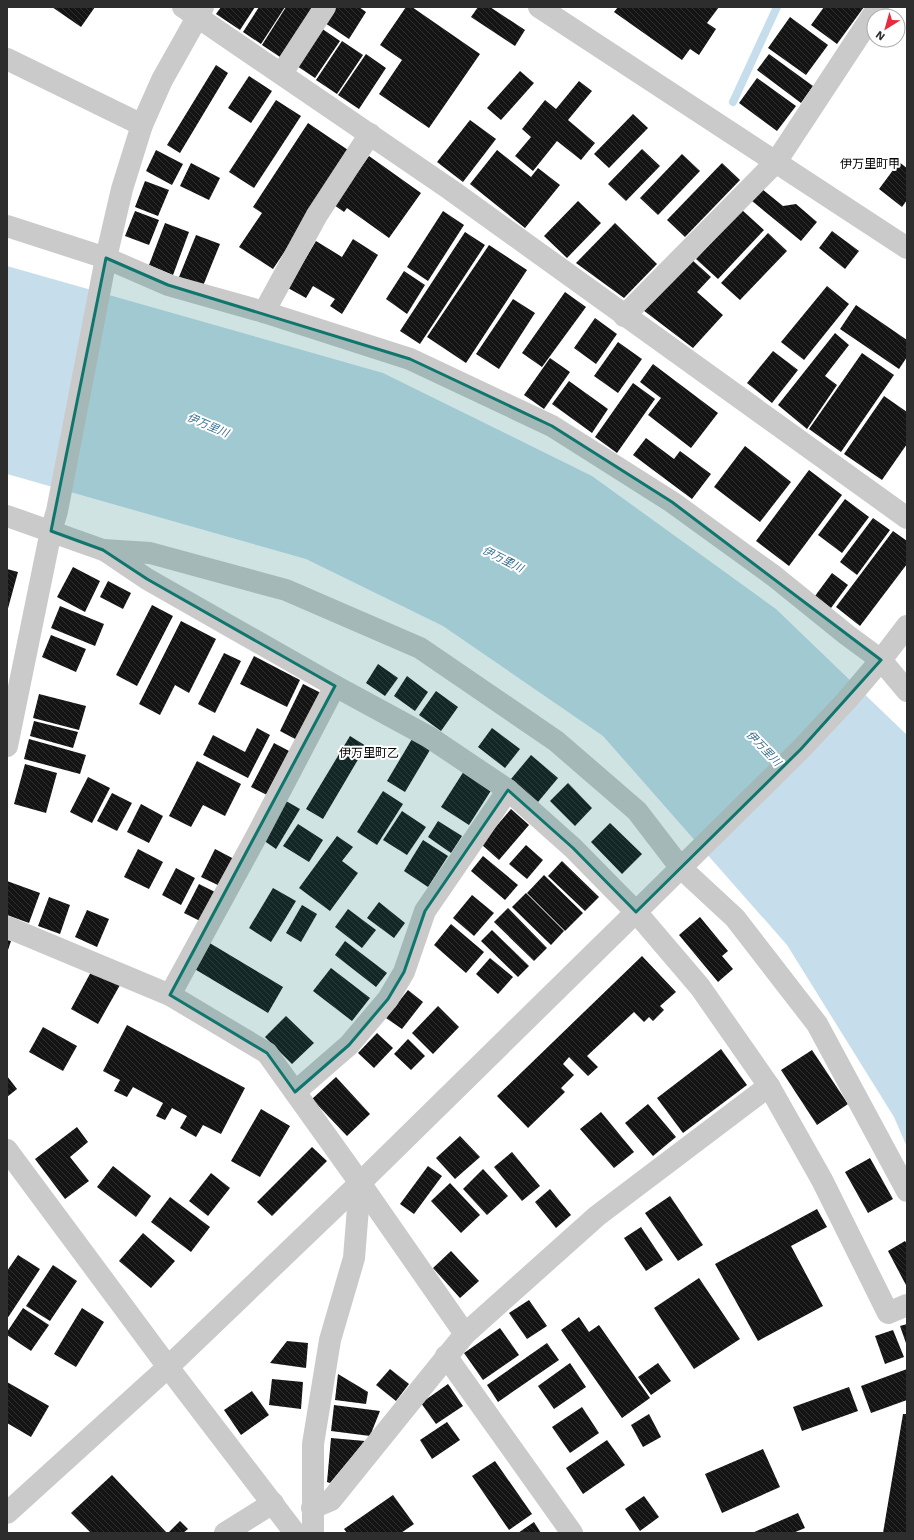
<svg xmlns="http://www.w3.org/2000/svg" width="914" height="1540" font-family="'Work Sans','Noto Sans JP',sans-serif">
  <defs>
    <pattern id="building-back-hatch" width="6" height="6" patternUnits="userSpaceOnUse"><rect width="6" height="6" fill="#141414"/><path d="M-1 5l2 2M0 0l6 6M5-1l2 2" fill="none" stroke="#2e2e2e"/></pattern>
  </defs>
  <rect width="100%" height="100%" fill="#fff"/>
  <polygon fill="#c6deec" points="7,266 383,373 592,476 776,609 907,735 907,1147 894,1117 787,945 603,736 443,626 306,559 7,474"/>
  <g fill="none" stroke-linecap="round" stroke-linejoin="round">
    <polyline stroke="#c6deec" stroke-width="8" points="733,102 777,7"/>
  </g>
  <g fill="url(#building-back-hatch)">
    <polygon points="52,7 95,7 81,27"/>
    <polygon points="221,7 255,7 240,30 216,14"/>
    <polygon points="259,7 285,7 261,44 243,32"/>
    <polygon points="286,7 313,7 280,57 262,45"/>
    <polygon points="336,7 359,7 366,12 349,39 325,23"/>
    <polygon points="406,7 412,7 480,54 429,128 379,94 402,60 380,45"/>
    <polygon points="478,7 490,7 525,30 515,46 471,17"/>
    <polygon points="618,7 719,7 707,23 716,29 699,55 690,49 682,60 614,12"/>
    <polygon points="824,7 864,7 837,44 811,25"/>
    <polygon points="790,17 828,45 806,75 768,48"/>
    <polygon points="321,28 340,41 315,78 297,66"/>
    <polygon points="342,41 363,55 337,94 316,80"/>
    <polygon points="366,54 386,68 359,109 338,95"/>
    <polygon points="769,54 813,86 801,103 757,70"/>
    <polygon points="216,65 228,73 180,153 167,145"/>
    <polygon points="520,71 534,83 501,120 487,108"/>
    <polygon points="249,76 272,91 251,123 228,108"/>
    <polygon points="757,78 796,106 777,131 739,103"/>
    <polygon points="579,81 592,91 568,120 595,143 581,160 557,141 533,171 515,156 531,137 522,129 545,100 556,109"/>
    <polygon points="276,100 301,116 254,188 229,172"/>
    <polygon points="633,114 648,128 609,168 594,154"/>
    <polygon points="470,120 496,139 463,182 437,162"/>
    <polygon points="308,123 351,152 273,269 239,247 262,213 253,207"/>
    <polygon points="642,149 660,166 626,201 608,184"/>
    <polygon points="156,150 183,164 172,185 146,171"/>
    <polygon points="497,150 531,177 538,168 560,185 525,228 470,184"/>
    <polygon points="682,154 700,171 658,215 640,198"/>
    <polygon points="369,156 421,193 389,238 347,208 344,212 334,205"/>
    <polygon points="899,162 907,168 907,200 902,207 879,189"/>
    <polygon points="191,163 220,178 209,200 180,186"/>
    <polygon points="722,163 740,180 685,237 667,220"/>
    <polygon points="145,181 169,190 158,216 135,207"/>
    <polygon points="762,189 783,206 796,204 817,222 801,241 752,201"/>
    <polygon points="578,201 601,223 567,258 544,236"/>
    <polygon points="742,210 764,230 718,279 696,259"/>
    <polygon points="135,211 159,220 149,245 125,236"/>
    <polygon points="443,211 464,225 428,281 407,267"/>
    <polygon points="165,223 189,232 173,275 149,265"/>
    <polygon points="615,223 657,264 624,298 576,263"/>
    <polygon points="832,231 859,251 845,269 819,248"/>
    <polygon points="465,232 485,245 420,344 400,331"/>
    <polygon points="768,233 787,251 740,300 721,283"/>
    <polygon points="196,235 220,244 203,286 179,277"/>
    <polygon points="353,239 378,255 342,314 330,306 335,299 313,286 306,298 288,288 316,241 342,257"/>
    <polygon points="489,245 527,270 466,363 427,337"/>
    <polygon points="690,258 711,277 697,292 723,315 693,348 643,310"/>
    <polygon points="404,271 425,285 407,314 386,299"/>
    <polygon points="827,286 849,304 804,360 781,342"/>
    <polygon points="565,292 586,307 542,367 522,353"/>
    <polygon points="513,299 535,313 499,369 476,354"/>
    <polygon points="856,305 907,340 907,357 899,369 840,329"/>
    <polygon points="595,318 617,334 596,364 574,348"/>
    <polygon points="835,333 849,345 825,376 837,385 807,429 778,405"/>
    <polygon points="618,342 642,359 618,393 594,376"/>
    <polygon points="773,351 798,370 772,403 747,383"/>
    <polygon points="862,353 894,375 841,452 809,429"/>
    <polygon points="550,358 570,372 544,409 524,395"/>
    <polygon points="653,364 718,413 691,448 648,415 661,398 640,382"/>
    <polygon points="569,381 608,409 592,433 552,404"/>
    <polygon points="633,383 655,399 617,453 595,437"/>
    <polygon points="884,396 907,412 907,444 882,480 844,454"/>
    <polygon points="646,438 674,459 680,451 711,474 692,499 633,455"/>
    <polygon points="745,446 791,482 760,522 714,487"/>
    <polygon points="809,470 842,495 789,566 756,541"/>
    <polygon points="845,499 869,517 842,553 818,535"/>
    <polygon points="873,518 890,530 857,575 840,562"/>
    <polygon points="893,531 907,541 907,564 860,626 836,607"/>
    <polygon points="73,567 100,581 85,612 57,597"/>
    <polygon points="7,569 18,572 7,612"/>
    <polygon points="832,573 848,585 831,608 815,596"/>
    <polygon points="108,581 131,593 123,609 100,597"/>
    <polygon points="152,605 173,616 137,686 116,675"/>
    <polygon points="60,606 104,624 95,646 51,628"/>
    <polygon points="181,621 216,639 189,693 175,685 160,715 139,704"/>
    <polygon points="51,635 86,649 76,672 42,657"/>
    <polygon points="224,653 241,661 215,713 198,704"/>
    <polygon points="254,656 300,680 287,707 240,684"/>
    <polygon points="378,664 398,678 385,696 366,683"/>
    <polygon points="407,676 428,692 415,711 394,696"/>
    <polygon points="303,684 323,694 299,741 280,731"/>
    <polygon points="436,691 458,707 441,731 419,715"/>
    <polygon points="39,694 86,706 79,730 33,718"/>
    <polygon points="34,721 78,732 73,748 30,736"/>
    <polygon points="257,728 270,735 248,778 203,755 213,735 245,752"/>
    <polygon points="492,728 520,749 505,768 478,747"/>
    <polygon points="350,736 366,746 323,819 306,809"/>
    <polygon points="29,739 86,755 80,774 24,759"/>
    <polygon points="412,739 430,750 405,792 387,781"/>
    <polygon points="274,743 291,752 269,796 251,787"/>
    <polygon points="531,755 558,778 538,802 511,779"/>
    <polygon points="197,761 241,784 225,816 203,805 191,827 169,816"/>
    <polygon points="25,764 57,773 46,813 14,804"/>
    <polygon points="464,771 492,789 469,825 441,807"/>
    <polygon points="88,777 110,788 92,823 70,812"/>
    <polygon points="568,783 592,808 575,826 550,801"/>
    <polygon points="383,791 403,804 377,845 357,832"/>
    <polygon points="112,793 132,803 117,831 97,821"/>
    <polygon points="286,801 300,809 276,849 263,840"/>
    <polygon points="141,804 163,816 149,843 127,832"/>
    <polygon points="511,809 529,825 499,860 481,844"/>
    <polygon points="402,811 426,827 407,855 383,840"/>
    <polygon points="438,821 462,836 451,853 428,837"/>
    <polygon points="610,823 642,854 622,874 591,842"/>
    <polygon points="298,824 323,840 309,862 283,846"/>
    <polygon points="337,836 353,847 342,861 358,873 330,911 299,888"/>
    <polygon points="423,840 448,856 428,887 404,871"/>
    <polygon points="526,845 543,860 527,879 509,864"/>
    <polygon points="138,849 163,862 149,889 124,877"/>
    <polygon points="215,849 236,860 222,887 201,877"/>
    <polygon points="483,856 518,885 505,900 471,871"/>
    <polygon points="562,861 599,897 585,911 548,876"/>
    <polygon points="176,868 195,878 181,905 162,895"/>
    <polygon points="544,875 583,913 565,931 527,893"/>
    <polygon points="7,881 40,893 29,923 7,915"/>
    <polygon points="199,884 215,892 200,921 184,913"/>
    <polygon points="273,888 296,901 271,942 249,928"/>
    <polygon points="526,893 564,931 551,945 512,907"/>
    <polygon points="472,895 494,913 474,936 453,918"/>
    <polygon points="49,897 70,905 60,934 38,926"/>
    <polygon points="379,902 405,923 394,938 367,918"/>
    <polygon points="302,905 317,914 301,942 286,933"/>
    <polygon points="508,908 547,948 534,961 494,922"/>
    <polygon points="348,909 376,930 362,948 335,927"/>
    <polygon points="87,910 109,919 97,947 75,937"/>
    <polygon points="700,917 728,951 722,956 733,969 718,982 679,935"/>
    <polygon points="451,924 484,952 466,973 434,945"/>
    <polygon points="492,930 529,966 518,977 481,941"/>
    <polygon points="7,940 11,941 7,953"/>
    <polygon points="345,941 387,973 376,987 335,955"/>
    <polygon points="208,942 283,987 268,1013 193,968"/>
    <polygon points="642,956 676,992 660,1006 664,1010 653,1021 649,1017 644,1022 634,1012 587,1056 598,1067 588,1076 569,1057 563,1064 574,1075 561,1088 565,1092 528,1128 497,1096"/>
    <polygon points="490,958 513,977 498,994 476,974"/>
    <polygon points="331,968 370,998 352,1021 313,991"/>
    <polygon points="92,970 120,985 98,1024 71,1009"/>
    <polygon points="408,990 423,1002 402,1029 386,1018"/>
    <polygon points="438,1006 459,1027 433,1054 412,1033"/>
    <polygon points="286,1016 314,1043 292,1064 265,1037"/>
    <polygon points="127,1025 245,1088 221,1134 203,1125 196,1137 180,1128 187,1116 172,1108 165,1120 156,1116 163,1103 133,1087 127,1097 114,1091 120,1080 103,1071"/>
    <polygon points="43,1027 77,1046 63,1071 29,1052"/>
    <polygon points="377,1033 393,1048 374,1068 358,1053"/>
    <polygon points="408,1039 425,1056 411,1070 394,1054"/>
    <polygon points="721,1049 747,1085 683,1133 657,1098"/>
    <polygon points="812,1050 848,1104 817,1125 781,1070"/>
    <polygon points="7,1076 17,1089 7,1097"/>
    <polygon points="336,1077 370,1114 347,1136 312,1099"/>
    <polygon points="648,1104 676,1137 653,1156 625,1123"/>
    <polygon points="261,1109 290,1126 260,1177 231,1161"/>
    <polygon points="601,1112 634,1152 614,1168 580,1129"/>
    <polygon points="77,1127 88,1142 70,1157 89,1181 65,1199 35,1159"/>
    <polygon points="460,1136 480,1157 455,1179 436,1158"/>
    <polygon points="312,1147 327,1161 272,1216 257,1202"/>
    <polygon points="512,1152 540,1186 522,1201 494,1167"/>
    <polygon points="870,1158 893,1199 868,1213 845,1172"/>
    <polygon points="113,1166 151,1196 136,1217 97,1187"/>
    <polygon points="428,1166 442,1176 414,1214 400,1204"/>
    <polygon points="483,1169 508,1196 487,1215 463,1189"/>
    <polygon points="211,1173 230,1188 208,1216 189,1201"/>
    <polygon points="450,1183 480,1215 461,1233 431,1201"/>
    <polygon points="550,1189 571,1215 556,1228 535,1202"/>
    <polygon points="670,1196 703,1245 678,1261 645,1213"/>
    <polygon points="170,1197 210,1227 191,1252 151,1222"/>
    <polygon points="817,1209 827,1227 791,1246 823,1306 758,1341 715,1264"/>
    <polygon points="641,1227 663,1260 646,1271 624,1238"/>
    <polygon points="143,1233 175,1261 151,1288 119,1261"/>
    <polygon points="905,1241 907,1244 907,1287 888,1251"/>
    <polygon points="451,1251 479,1281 460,1298 433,1268"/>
    <polygon points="18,1255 40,1269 7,1319 7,1271"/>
    <polygon points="53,1265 77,1281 50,1321 26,1306"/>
    <polygon points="699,1278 740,1339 694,1369 654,1308"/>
    <polygon points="529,1300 547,1326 527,1339 509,1313"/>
    <polygon points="23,1308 49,1325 31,1351 7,1335 7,1332"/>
    <polygon points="82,1308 104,1322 76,1367 54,1354"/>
    <polygon points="579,1317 589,1332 599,1325 650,1398 622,1418 561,1330"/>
    <polygon points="907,1324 907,1346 900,1326"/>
    <polygon points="500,1328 519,1355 483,1380 464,1353"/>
    <polygon points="893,1330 904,1357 885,1364 875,1336"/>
    <polygon points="287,1341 308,1343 306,1368 270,1363"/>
    <polygon points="547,1343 559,1360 498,1402 487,1385"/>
    <polygon points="570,1363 586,1387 554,1409 538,1386"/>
    <polygon points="658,1363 671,1381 651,1395 638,1377"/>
    <polygon points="390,1369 409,1384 396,1401 376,1385"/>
    <polygon points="907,1369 907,1400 871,1413 861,1386"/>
    <polygon points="338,1374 368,1392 366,1404 335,1400"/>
    <polygon points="272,1379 303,1382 301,1409 269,1405"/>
    <polygon points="7,1382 49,1406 31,1437 7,1423"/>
    <polygon points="448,1384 463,1406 436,1424 421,1403"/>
    <polygon points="849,1387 858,1411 802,1431 793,1407"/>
    <polygon points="252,1391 269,1415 241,1435 224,1410"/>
    <polygon points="334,1405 380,1411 370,1436 331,1431"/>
    <polygon points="582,1407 599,1433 570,1453 552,1427"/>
    <polygon points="649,1414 661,1437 643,1447 631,1425"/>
    <polygon points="903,1414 907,1414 907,1532 883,1533"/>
    <polygon points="447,1422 460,1440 432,1459 420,1440"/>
    <polygon points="331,1438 365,1441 330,1483 327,1482"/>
    <polygon points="607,1440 625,1465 583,1494 566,1468"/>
    <polygon points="763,1449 780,1487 722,1513 705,1474"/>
    <polygon points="495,1461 532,1514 509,1530 472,1476"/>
    <polygon points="112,1475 167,1533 91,1533 71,1513"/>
    <polygon points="393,1495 414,1524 401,1533 347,1533 344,1529"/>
    <polygon points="644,1496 659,1517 640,1531 625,1509"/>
    <polygon points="798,1513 805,1528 793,1533 752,1533"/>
    <polygon points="180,1521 188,1529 183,1533 168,1533"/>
    <polygon points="534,1522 541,1533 518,1533"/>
  </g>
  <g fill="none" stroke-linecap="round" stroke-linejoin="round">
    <g stroke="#cacaca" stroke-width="22">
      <polyline points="183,7 451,190 907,518"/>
      <polyline points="7,59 142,125"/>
      <polyline points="282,73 325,7"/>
      <polyline points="7,226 106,258 168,285 264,312 410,359 552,426 672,502 774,576 847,635 881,660 907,691"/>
      <polyline points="264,312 317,215 370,134"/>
      <polyline points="624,316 776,162 878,7"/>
      <polyline points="7,516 103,550 150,553 286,590 420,648 556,741 637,811 680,867 735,918 817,1024 907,1191"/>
      <polyline points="104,550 147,579 335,686 429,737 508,790 573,848 636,912 700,987 769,1086 822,1180 888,1313 907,1305"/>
      <polyline points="7,746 51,531 57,511 106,258 122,189 142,125 162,80 203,7"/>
      <polyline points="7,927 170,995 267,1053 360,1183 465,1334"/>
      <polyline points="170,995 256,837 335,686"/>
      <polyline points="295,1092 349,1045 388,999 404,972 425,911 508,790"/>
      <polyline points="7,1150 168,1367 295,1533"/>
      <polyline points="446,1356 572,1533"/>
      <polyline points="312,1508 331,1500 465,1334 597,1216 769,1086"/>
      <polyline points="225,1533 273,1503"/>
    </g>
    <g stroke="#cacaca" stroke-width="22">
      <polyline points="539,7 907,248"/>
      <polyline points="7,1513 168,1367 360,1183 636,912 801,749 846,701 881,660 907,626"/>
      <polyline points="313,1533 313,1444 330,1340 354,1258 360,1183"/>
    </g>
  </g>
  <path fill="#0f766e" fill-opacity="0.2" stroke="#0f766e" stroke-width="3" stroke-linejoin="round" d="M106,258l62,27 242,74 142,67 120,76 209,158 -80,89 -165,163 -63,-64 -65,-58 -83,121 -21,61 -16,27 -39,46 -54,47 -28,-39 -97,-58 165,-309 -188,-107 -44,-29 -52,-19z"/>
  <g text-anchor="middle" stroke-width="4" stroke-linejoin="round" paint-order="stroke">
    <g font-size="11" font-style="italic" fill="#3a7190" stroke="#fff">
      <text transform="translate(208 425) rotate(23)" y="4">伊万里川</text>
      <text transform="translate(503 559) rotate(27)" y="4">伊万里川</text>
      <text transform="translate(764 748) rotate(46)" y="4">伊万里川</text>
    </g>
    <g font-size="12" fill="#000" stroke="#fff">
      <text x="870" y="168">伊万里町甲</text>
      <text x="369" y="757">伊万里町乙</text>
    </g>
  </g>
  <rect width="914" height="1540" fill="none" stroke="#2d2d2d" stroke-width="16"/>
  <g transform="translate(886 28) rotate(217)"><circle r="19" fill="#ffffff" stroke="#ababab"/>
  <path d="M0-3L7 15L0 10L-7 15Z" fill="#e82b3e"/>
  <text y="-6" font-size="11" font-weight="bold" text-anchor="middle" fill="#2d2d2d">N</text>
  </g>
</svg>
